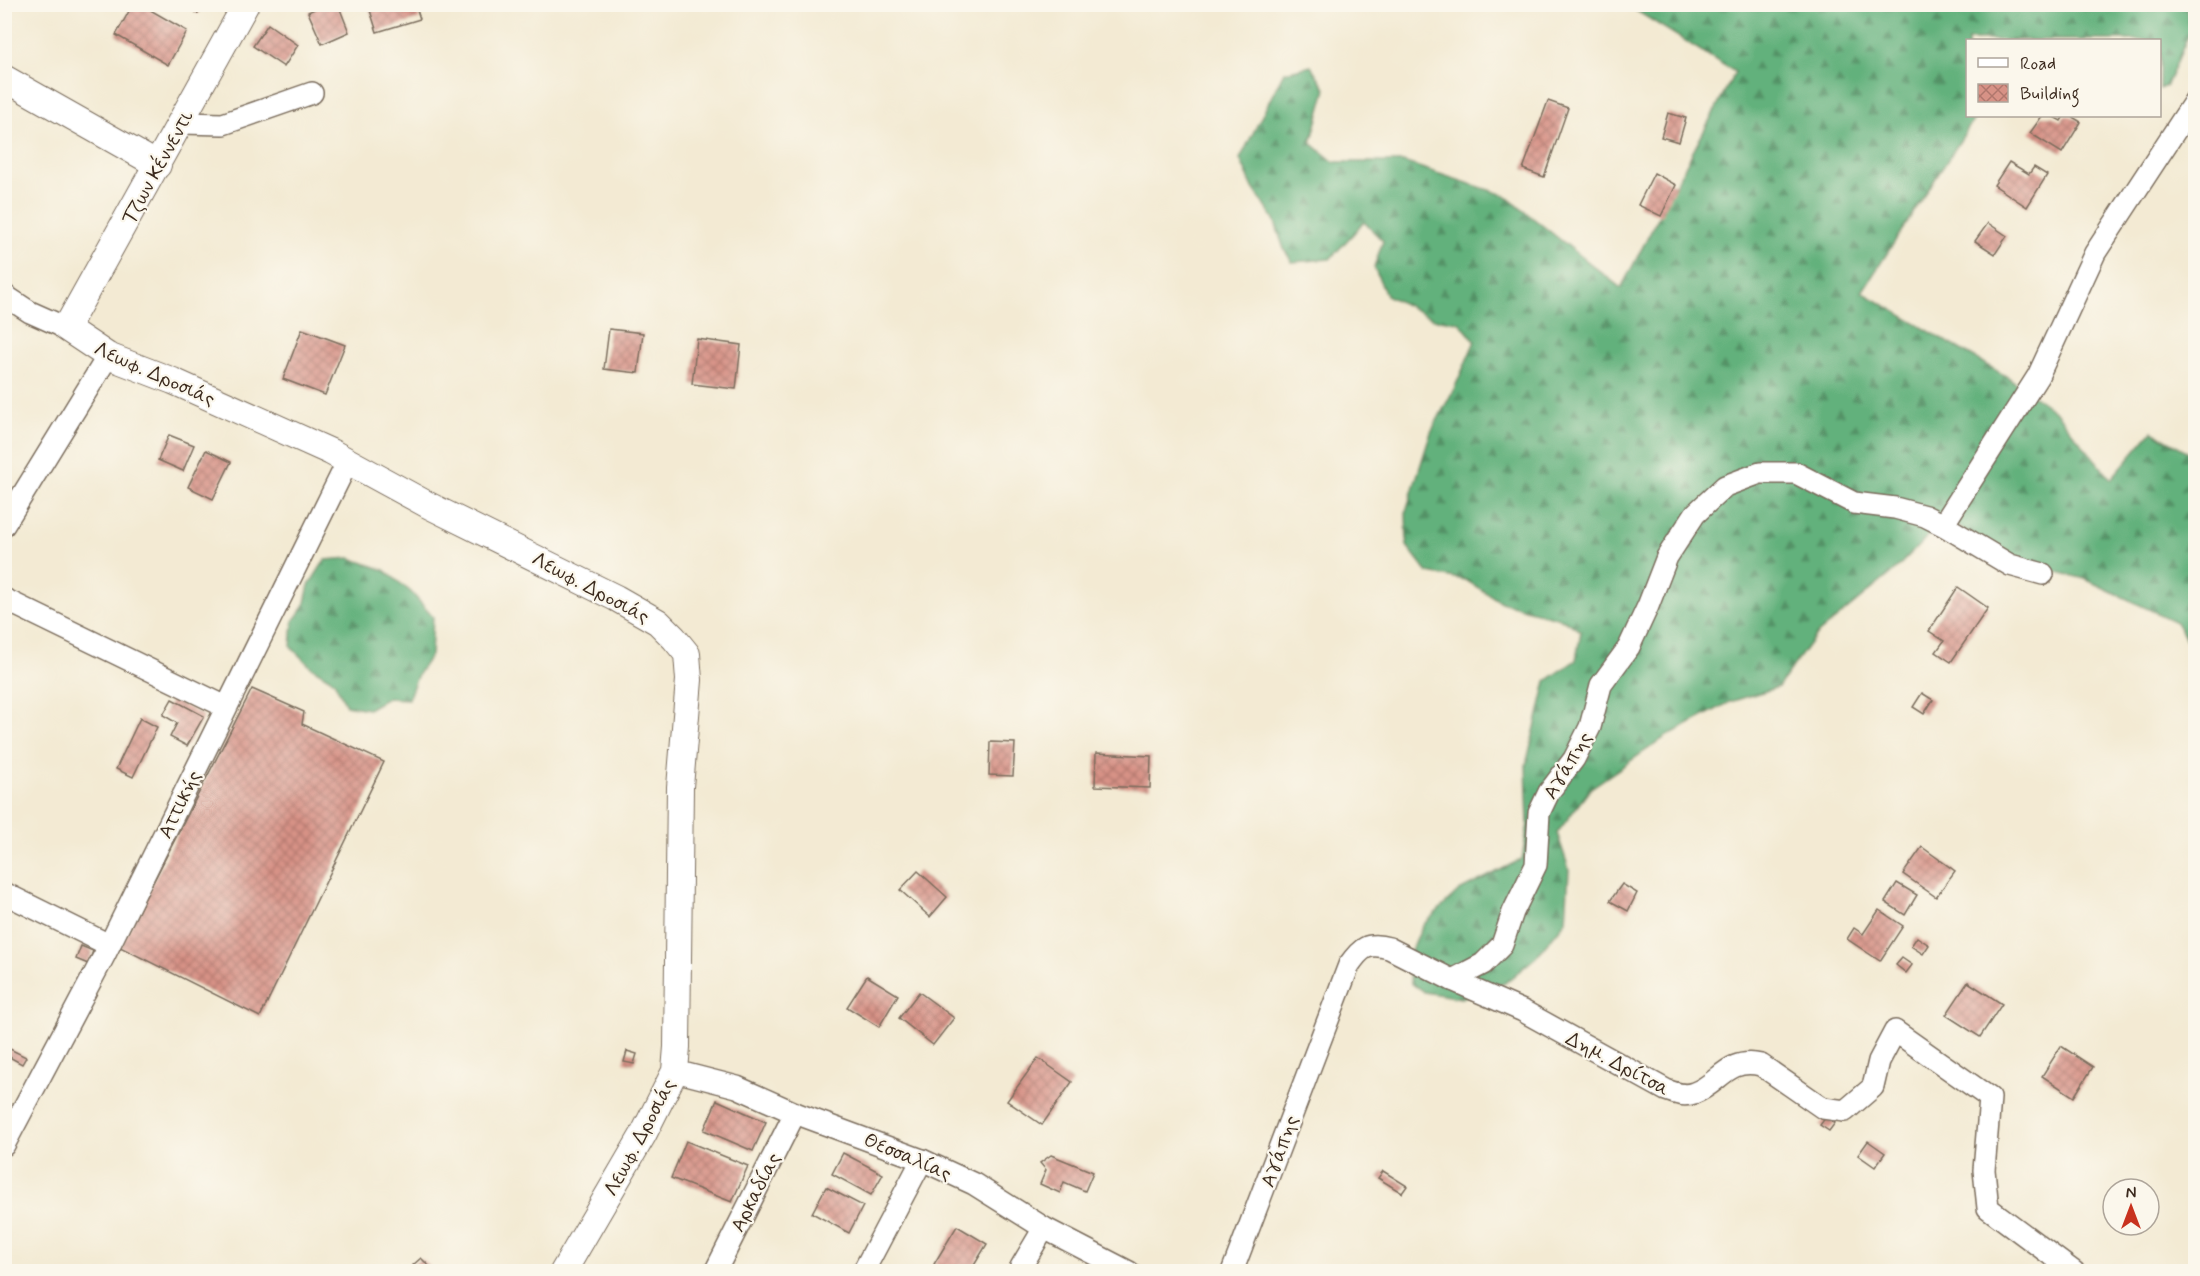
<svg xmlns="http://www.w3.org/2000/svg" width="2200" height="1276" font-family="Mynerve,sans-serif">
  <defs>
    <pattern id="forest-firs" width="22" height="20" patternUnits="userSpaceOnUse" patternTransform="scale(1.5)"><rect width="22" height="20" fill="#62b17c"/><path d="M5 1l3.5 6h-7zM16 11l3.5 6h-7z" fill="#529065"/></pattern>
    <pattern id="building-cross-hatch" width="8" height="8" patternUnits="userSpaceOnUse" patternTransform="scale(1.5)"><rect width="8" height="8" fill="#d79286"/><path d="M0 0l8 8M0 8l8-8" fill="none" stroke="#b0776d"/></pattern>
  </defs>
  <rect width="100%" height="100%" fill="#fbf7ec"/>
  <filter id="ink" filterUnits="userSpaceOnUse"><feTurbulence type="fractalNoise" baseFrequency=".0167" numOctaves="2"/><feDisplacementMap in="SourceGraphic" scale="12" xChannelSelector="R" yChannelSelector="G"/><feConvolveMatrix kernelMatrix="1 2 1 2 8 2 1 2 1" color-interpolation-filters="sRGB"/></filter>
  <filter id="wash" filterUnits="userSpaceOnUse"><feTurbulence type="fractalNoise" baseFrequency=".008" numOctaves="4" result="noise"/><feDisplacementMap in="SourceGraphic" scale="24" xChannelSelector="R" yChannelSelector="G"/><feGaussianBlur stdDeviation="1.35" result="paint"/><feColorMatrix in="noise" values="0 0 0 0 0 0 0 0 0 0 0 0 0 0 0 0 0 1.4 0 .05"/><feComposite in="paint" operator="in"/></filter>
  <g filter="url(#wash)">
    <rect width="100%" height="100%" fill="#f3ead3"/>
    <g fill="url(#forest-firs)" stroke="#4e6e4d" stroke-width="1.5">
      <polygon points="1627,5 2186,5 2190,31 2167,85 2160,89 2160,40 1968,40 1968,116 1976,116 1862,292 2009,378 2056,412 2111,479 2152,431 2195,456 2195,654 2176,622 2085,579 2013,561 1957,526 1928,536 1892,573 1815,636 1778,687 1730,702 1667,736 1591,788 1557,833 1569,869 1566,921 1536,957 1505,983 1461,998 1424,992 1411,983 1407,958 1424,924 1459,891 1522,859 1528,824 1526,765 1546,681 1576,660 1581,631 1564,620 1501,602 1466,580 1428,573 1407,546 1406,511 1431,432 1455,387 1475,341 1459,322 1434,319 1386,295 1374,267 1383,241 1364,222 1330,259 1292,262 1284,249 1274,219 1253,188 1240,159 1284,72 1311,66 1326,89 1311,143 1334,162 1403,162 1504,195 1621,288 1735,72"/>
      <polygon points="350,558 384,570 411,592 433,617 431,655 418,674 408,699 387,698 368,709 346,705 334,681 311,667 291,647 293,621 304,607 309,585 325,560"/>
    </g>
    <g id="blocks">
      <g fill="url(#building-cross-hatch)">
        <polygon points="133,4 140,4 187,31 168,65 116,35"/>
        <polygon points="183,4 205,4 198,14"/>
        <polygon points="325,4 338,4 349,32 322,44 308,12"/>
        <polygon points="368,4 415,4 420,19 377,32"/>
        <polygon points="268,24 298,45 284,67 253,46"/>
        <polygon points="1548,101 1568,108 1544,177 1523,169"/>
        <polygon points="1668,113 1686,118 1679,142 1661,137"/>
        <polygon points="2042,116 2052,116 2061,121 2064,116 2071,116 2081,122 2062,153 2030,133"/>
        <polygon points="2009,162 2029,174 2034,167 2047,175 2027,207 1994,185"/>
        <polygon points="1654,173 1676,185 1661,216 1638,205"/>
        <polygon points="1988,223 2007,236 1995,254 1975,241"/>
        <polygon points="302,329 345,345 325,395 283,379"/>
        <polygon points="609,329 643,333 638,373 604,369"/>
        <polygon points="697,339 741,345 736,389 692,384"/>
        <polygon points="169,435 194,445 183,471 158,460"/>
        <polygon points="206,450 231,462 213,499 188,487"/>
        <polygon points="1958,587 1988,608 1951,662 1936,652 1944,641 1929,631"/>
        <polygon points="252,689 304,712 302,724 384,762 260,1017 120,947"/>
        <polygon points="1922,693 1933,700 1924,714 1913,707"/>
        <polygon points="172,699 204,716 187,746 170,737 177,723 163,715"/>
        <polygon points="140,718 157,727 133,777 116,769"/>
        <polygon points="990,742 1015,743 1013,776 989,775"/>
        <polygon points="1096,753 1151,756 1150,788 1095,786"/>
        <polygon points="1922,847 1955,871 1936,897 1903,874"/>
        <polygon points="918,871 947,897 930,917 900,890"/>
        <polygon points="1897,883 1917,895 1905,915 1885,902"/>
        <polygon points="1622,884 1637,893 1628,911 1610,901"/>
        <polygon points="1879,910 1903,926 1880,961 1847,939 1854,928 1863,934"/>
        <polygon points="1917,937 1929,945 1923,954 1911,946"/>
        <polygon points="81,946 93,951 88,964 76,959"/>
        <polygon points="1902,958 1912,965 1906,973 1896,965"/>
        <polygon points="867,976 898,995 879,1027 847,1007"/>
        <polygon points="1968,982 2002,1004 1980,1037 1946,1015"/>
        <polygon points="919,992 954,1018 933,1045 899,1018"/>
        <polygon points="4,1046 26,1057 22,1064 4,1054"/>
        <polygon points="2061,1046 2093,1067 2074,1097 2042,1076"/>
        <polygon points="627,1051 637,1054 634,1064 624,1062"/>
        <polygon points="1038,1058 1072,1082 1042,1125 1007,1101"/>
        <polygon points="717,1100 766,1122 753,1151 704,1130"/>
        <polygon points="1826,1117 1835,1123 1829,1131 1820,1125"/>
        <polygon points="686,1141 748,1166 732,1202 671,1178"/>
        <polygon points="1868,1141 1885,1153 1875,1167 1858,1155"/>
        <polygon points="843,1153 883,1174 871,1195 832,1174"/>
        <polygon points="1051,1155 1093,1172 1085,1191 1064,1182 1060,1193 1040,1184 1046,1170 1040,1163"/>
        <polygon points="1383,1171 1407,1186 1402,1193 1378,1178"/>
        <polygon points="826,1187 863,1206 849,1233 812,1213"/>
        <polygon points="957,1226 987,1244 970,1272 945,1272 934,1264"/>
        <polygon points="421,1258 430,1267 425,1272 419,1272 413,1265"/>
      </g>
    </g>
  </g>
  <g filter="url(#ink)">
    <use href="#blocks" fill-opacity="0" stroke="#7b6d5d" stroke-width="1.5"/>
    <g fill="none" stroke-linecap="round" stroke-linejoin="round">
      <g stroke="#7b6d5d" stroke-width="24">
        <g id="minor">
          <polyline points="182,123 223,124 312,93"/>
          <polyline points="4,295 30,312 66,328"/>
          <polyline points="4,525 108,356"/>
          <polyline points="1943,525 2038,376 2095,253 2196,99"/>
          <polyline points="4,599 226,707"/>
          <polyline points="4,893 109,945"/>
          <path d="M1452,980l71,31 143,79c8,3 18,7 28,3 26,-9 32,-36 67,-28l62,43 22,3 28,-24 6,-26 16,-30 95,67 -6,72 4,38 86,64"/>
          <polyline points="675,1071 737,1087 795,1113 922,1160 974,1184 1044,1228 1129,1272"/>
          <polyline points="4,1145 104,956 348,461"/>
          <polyline points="715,1272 795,1113"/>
          <polyline points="863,1272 922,1160"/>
          <polyline points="1018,1272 1044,1228"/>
          <path d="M1232,1272l117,-307c12,-17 18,-23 40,-17l63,32 31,-16 19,-19 11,-33 23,-47 3,-52 10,-21 25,-33 16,-32 11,-42 28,-38 19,-41 19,-49 28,-43 30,-28 35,-13h36l58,30 41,5 30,8 18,9 67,40 33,9"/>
        </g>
      </g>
      <g stroke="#7b6d5d" stroke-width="28">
        <g id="tertiary">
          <polyline points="246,4 66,328 108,356 173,381 331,452 430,506 616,598 658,622 674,638 687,654 689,680 680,787 677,1047 675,1071 643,1135 563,1272"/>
          <polyline points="4,78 158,165"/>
        </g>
      </g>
      <use href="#minor" stroke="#fff" stroke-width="21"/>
      <use href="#tertiary" stroke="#fff" stroke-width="26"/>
    </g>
  </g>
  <g text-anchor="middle" stroke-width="4.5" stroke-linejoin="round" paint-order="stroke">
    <g font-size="20" fill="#3b2a1e" stroke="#fbf7ec">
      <text transform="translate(157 167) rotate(-61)" y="7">Τζων Κέννεντι</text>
      <text transform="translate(155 373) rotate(24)" y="7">Λεωφ. Δροσιάς</text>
      <text transform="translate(591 587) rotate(28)" y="7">Λεωφ. Δροσιάς</text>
      <text transform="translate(1567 765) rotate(-59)" y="7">Αγάπης</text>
      <text transform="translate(179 804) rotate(-64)" y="7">Αττικής</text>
      <text transform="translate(1618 1063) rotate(28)" y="7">Δημ. Δρίτσα</text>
      <text transform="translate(639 1137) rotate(-62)" y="7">Λεωφ. Δροσιάς</text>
      <text transform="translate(1279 1151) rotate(-70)" y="7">Αγάπης</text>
      <text transform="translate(908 1156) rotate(23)" y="7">Θεσσαλίας</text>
      <text transform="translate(755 1192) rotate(-63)" y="7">Αρκαδίας</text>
    </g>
  </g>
  <rect width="2200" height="1276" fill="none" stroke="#fbf7ec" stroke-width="24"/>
  <rect x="1966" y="39" width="195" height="78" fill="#fbf7ec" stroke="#aea59a" stroke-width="1.5"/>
  <rect x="1978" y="58" width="30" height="9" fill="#ffffff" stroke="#aea59a" stroke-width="1.5"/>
  <text x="2020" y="69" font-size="18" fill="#3b2a1e">Road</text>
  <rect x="1978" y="84" width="30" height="18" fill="url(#building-cross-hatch)" stroke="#aea59a" stroke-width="1.5"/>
  <text x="2020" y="99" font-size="18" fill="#3b2a1e">Building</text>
  <g transform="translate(2131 1207)"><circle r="28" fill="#fbf7ec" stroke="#aea59a" stroke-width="1.5"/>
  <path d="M0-4.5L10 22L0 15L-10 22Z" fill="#c8321e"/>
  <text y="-9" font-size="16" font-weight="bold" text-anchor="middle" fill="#3b2a1e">N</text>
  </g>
</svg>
